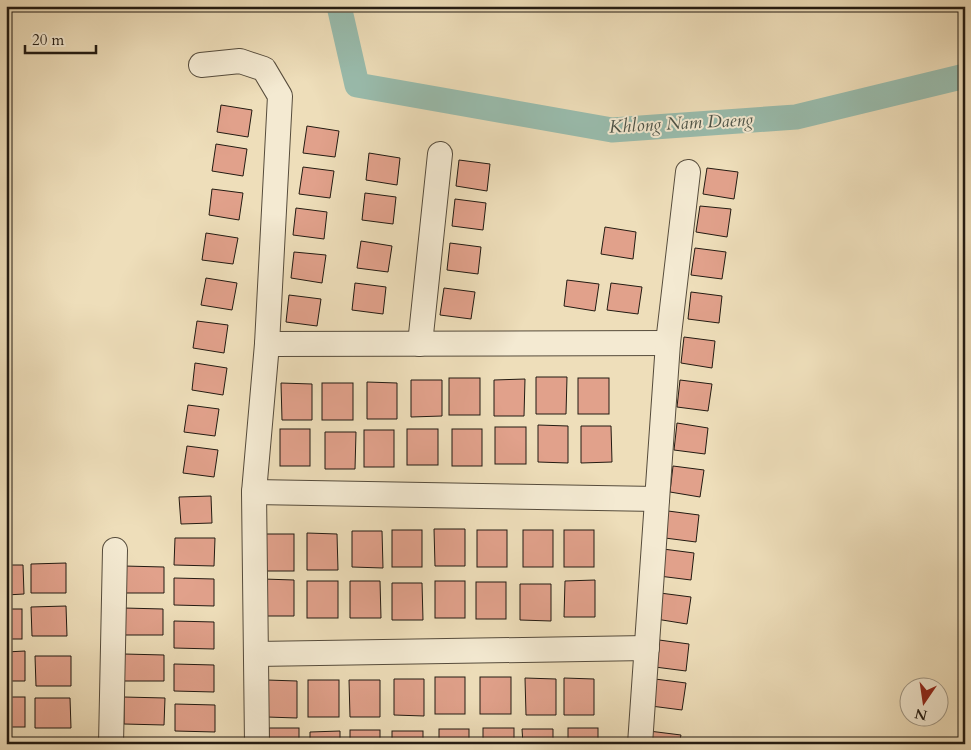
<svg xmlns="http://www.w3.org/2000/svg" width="971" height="750" font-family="Cardo,serif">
  <rect width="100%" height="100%" fill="#eedeba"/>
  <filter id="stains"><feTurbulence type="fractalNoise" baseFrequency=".004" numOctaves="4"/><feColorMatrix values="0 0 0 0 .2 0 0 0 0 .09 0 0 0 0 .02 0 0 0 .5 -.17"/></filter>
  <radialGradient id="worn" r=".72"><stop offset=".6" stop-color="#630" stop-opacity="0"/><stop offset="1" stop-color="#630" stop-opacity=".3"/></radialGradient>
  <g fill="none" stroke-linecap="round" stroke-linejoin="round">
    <polyline stroke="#99bcad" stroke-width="25" points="339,6 357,85 612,130 796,117 965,76"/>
  </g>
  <g fill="#e1a18b" stroke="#231b12">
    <polygon points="221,105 252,110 248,137 217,132"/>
    <polygon points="307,126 339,131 335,157 303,153"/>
    <polygon points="216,144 247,149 243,176 212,171"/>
    <polygon points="369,153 400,158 397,185 366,180"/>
    <polygon points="459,160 490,164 487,191 456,186"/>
    <polygon points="303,167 334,171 330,198 299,194"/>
    <polygon points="707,168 738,172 734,199 703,194"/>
    <polygon points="212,189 243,193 239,220 209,215"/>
    <polygon points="365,193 396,197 393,224 362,220"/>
    <polygon points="455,199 486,203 483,230 452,226"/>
    <polygon points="700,206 731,209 727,237 696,232"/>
    <polygon points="296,208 327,212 324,239 293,235"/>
    <polygon points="605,227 636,232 633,259 601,254"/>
    <polygon points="206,233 238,238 233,264 202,260"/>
    <polygon points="361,241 392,246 388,272 357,268"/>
    <polygon points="450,243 481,247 478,274 447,270"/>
    <polygon points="695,248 726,252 722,279 691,275"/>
    <polygon points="294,252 326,255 322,283 291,278"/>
    <polygon points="206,278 237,283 232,310 201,305"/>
    <polygon points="567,280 599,284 595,311 564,306"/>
    <polygon points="355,283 386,287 383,314 352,310"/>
    <polygon points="611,283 642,287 638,314 607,310"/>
    <polygon points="444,288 475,292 471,319 440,315"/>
    <polygon points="691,292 722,296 719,323 688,319"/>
    <polygon points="289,295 321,299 317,326 286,322"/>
    <polygon points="197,321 228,325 224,353 193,348"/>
    <polygon points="684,337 715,341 712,368 681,363"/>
    <polygon points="195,363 227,368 223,395 192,390"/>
    <polygon points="536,377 567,377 566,414 536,414"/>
    <rect x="449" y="378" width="31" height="37"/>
    <rect x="578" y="378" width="31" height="36"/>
    <polygon points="525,379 524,416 494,416 494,380"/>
    <polygon points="411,380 442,380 442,416 411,417"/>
    <polygon points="680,380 712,384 708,411 677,407"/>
    <polygon points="367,382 397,383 397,419 367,419"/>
    <polygon points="281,383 312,384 312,420 282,420"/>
    <rect x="322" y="383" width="31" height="37"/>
    <polygon points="188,405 219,409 215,436 184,432"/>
    <polygon points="677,423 708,428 705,454 674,450"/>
    <polygon points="538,425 568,426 568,463 538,462"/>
    <polygon points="581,426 611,426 612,462 581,463"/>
    <rect x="495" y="427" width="31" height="37"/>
    <rect x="280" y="429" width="30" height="37"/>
    <rect x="407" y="429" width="31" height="36"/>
    <rect x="452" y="429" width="30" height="37"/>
    <rect x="364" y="430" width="30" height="37"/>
    <polygon points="325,432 356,432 355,469 325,469"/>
    <polygon points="187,446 218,450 214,477 183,473"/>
    <polygon points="673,466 704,470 700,497 670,492"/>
    <polygon points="211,496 212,523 181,524 179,497"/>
    <polygon points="668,511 699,515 696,542 665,538"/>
    <polygon points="434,529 465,529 465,566 435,566"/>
    <rect x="392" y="530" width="30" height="37"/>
    <rect x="477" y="530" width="30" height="37"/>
    <rect x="523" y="530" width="30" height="37"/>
    <rect x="564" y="530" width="30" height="37"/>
    <polygon points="352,531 382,531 383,568 352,567"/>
    <polygon points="307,533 337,534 338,570 307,570"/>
    <rect x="264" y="534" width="30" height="37"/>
    <polygon points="175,538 215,538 214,566 174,565"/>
    <polygon points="663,549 694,553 691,580 659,576"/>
    <polygon points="66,563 66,593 31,593 31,564"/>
    <polygon points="6,565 23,565 24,594 6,595"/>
    <polygon points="124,566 164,567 164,593 124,593"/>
    <polygon points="174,578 214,579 214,606 174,605"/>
    <polygon points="263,579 294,580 294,616 264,616"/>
    <polygon points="595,580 595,617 564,617 565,581"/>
    <rect x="307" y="581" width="31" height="37"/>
    <polygon points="350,581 380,581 381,618 350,618"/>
    <rect x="435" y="581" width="30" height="37"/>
    <rect x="476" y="582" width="30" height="37"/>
    <polygon points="392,583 422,583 423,620 392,620"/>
    <polygon points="520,584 551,584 551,621 520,620"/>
    <polygon points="660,593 691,597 687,624 656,619"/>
    <polygon points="66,606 67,636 32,636 31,607"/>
    <polygon points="124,608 163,609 163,635 123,635"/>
    <rect x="6" y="609" width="16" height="30"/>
    <polygon points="174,621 214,622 214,649 174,648"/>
    <polygon points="659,640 689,644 686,671 655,667"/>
    <polygon points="25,651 25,681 6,681 6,652"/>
    <polygon points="124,654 164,655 164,681 124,681"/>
    <polygon points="35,656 71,656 71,686 36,686"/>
    <polygon points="174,664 214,665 214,692 174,691"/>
    <rect x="435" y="677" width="30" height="37"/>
    <rect x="480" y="677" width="31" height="37"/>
    <polygon points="525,678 556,679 556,715 526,715"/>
    <polygon points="564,678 594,679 594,715 564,715"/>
    <polygon points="394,679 424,679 424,716 394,715"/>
    <polygon points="655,679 686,683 682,710 651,706"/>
    <polygon points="267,680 297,681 297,718 267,717"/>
    <rect x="308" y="680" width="31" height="37"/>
    <polygon points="349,680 380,680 380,717 350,717"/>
    <rect x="6" y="697" width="19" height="30"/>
    <polygon points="124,697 165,698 164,725 124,724"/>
    <polygon points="35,698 70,698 71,728 35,728"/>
    <polygon points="175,704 215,705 215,732 175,731"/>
    <rect x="269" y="728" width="30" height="16"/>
    <rect x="483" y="728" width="31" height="16"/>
    <rect x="568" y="728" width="30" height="16"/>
    <rect x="439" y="729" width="30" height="15"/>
    <polygon points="522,729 553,729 553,744 523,744"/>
    <rect x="350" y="730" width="30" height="14"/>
    <polygon points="340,731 340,744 310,744 310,732"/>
    <rect x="392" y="731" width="31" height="13"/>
    <polygon points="649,731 681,735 679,744 648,744"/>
    <polygon points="70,740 70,744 35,744 35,741"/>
  </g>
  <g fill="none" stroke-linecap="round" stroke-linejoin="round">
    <g stroke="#564c3c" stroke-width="26">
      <g id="minor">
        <polyline points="201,65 240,61 264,69 280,96 267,344 254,492 257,744"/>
        <polyline points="267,344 668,343"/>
        <polyline points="420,344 440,154"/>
        <polyline points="254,492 657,499"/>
        <polyline points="256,654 647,648"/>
        <polyline points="111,744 115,550"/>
        <polyline points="640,744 668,343 688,172"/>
      </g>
    </g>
    <use href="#minor" stroke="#f4ead2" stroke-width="24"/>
  </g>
  <g text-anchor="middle" stroke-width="4" stroke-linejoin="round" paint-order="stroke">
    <g font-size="18" font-style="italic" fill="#4c5348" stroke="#f4ead2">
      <text transform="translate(681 123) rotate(-3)" y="6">Khlong Nam Daeng</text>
    </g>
  </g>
  <rect width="971" height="750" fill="none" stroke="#eedeba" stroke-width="25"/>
  <rect x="8" y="8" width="956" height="735" fill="none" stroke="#231b12" stroke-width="2.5"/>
  <rect x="12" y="12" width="946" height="725" fill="none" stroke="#231b12"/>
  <g transform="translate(924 702) rotate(193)"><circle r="24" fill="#f4ead2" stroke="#a09785"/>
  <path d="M0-4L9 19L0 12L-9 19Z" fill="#8f2418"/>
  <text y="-8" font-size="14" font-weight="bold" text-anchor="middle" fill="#231b12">N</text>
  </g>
  <path d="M25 45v8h71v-8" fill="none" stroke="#231b12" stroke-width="2.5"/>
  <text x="32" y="45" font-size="15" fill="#231b12" stroke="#f4ead2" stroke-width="4" paint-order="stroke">20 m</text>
  <rect width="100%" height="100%" filter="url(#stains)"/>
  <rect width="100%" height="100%" fill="url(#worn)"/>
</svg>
